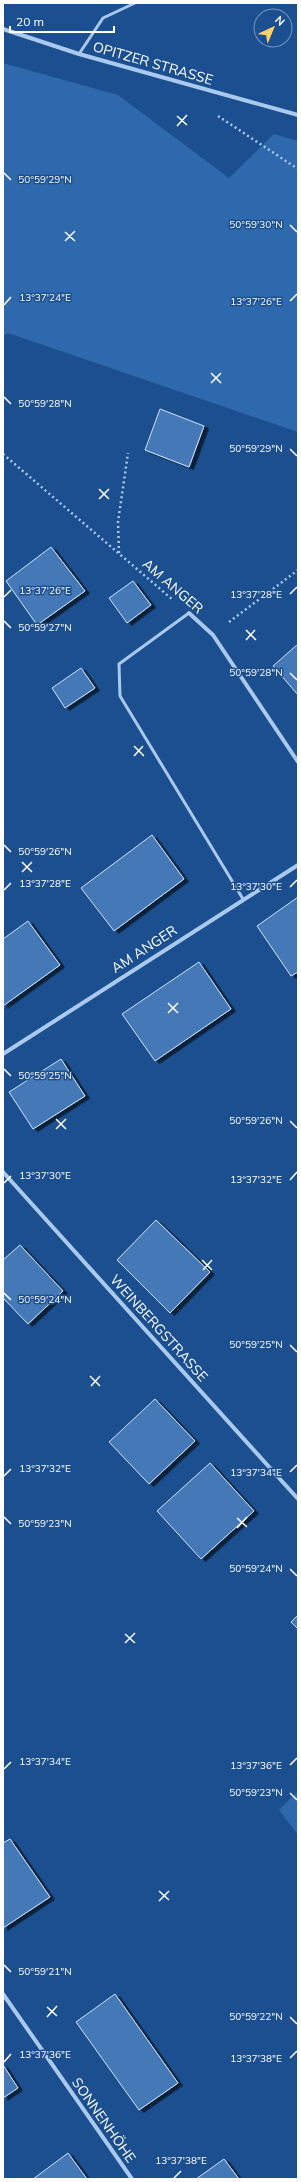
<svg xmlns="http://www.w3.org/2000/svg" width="301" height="2182" font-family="Mulish,sans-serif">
  <defs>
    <filter id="shadow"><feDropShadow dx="4.5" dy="2.5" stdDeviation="0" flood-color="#0009"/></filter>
  </defs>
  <rect width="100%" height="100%" fill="#1b4f8f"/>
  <g fill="#2e69ad">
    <polygon points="3,63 118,95 229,178 274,134 298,141 298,432 8,333 3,336"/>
    <polygon points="298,1791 298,1835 279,1810"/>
  </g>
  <g fill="#4478b7" stroke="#cfe3fa" filter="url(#shadow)">
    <polygon points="160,409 204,426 189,467 145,450"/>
    <polygon points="51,547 85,591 37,625 6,581"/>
    <polygon points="133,581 151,605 127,623 109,598"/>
    <polygon points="298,644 298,695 273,666"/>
    <polygon points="81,668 95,688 65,708 52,688"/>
    <polygon points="152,835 184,879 114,931 81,888"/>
    <polygon points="298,897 298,972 291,976 257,926"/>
    <polygon points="28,921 60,965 3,1006 3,939"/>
    <polygon points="199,962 231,1009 155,1061 122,1014"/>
    <polygon points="61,1059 85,1096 33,1129 9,1092"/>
    <polygon points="156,1220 210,1272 170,1313 117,1260"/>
    <polygon points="20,1245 63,1291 28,1324 3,1298 3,1260"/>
    <polygon points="155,1399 195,1441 149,1484 109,1442"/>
    <polygon points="210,1463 254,1511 201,1559 157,1511"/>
    <polygon points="298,1615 298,1629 291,1622"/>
    <polygon points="10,1839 50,1897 3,1928 3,1843"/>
    <polygon points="115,1994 178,2083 139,2110 76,2022"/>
    <polygon points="3,2065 18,2088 3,2098"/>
    <polygon points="68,2153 87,2179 33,2179"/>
    <polygon points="224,2159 239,2179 196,2179"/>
  </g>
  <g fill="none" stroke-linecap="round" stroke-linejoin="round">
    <g stroke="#a9c9ee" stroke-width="2.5" stroke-dasharray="2 3" stroke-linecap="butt">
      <polyline points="218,116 298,169"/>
      <polyline points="3,454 173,600"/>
      <polyline points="119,553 118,522 128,453"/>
      <polyline points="229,622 298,570"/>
    </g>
    <g stroke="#a9c9ee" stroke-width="3">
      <polyline points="79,54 103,18 135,3"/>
      <polyline points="189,613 119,664 120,696 243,899"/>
    </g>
    <g stroke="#a9c9ee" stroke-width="4">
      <polyline points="3,29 79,54 298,115"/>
      <polyline points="189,613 213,635 298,762"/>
      <polyline points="3,1054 298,865"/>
      <polyline points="3,1172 298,1499"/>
      <polyline points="3,1994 132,2179"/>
    </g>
  </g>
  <path fill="none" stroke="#fff" stroke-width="1.5" d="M177,116l10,9M177,126l10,-11M4,173l7,7M290,225l7,7M65,232l10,9M65,241l10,-10M290,301l7,-7M4,305l7,-8M211,373l10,10M211,383l10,-10M4,397l7,7M290,449l7,7M99,489l10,10M99,499l10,-10M290,594l7,-7M4,597l7,-7M4,621l7,7M246,630l10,10M246,640l9,-10M290,673l7,7M134,746l10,10M134,756l9,-10M4,845l7,7M22,862l10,10M22,872l10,-10M290,887l7,-7M4,890l7,-7M168,1003l10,10M168,1013l10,-10M4,1069l7,7M56,1119l10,10M290,1121l7,7M56,1129l10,-10M290,1180l7,-8M4,1183l7,-7M202,1260l10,10M203,1270l9,-10M4,1293l7,7M290,1345l7,7M90,1376l10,10M91,1386l9,-10M290,1472l7,-7M4,1476l7,-7M4,1517l7,7M237,1518l10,9M237,1528l10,-11M290,1569l7,7M125,1634l10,9M125,1643l10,-10M290,1765l7,-7M4,1769l7,-7M290,1793l7,7M159,1891l10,9M159,1901l10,-10M4,1965l7,7M47,2007l10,9M47,2017l10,-11M290,2017l7,7M290,2058l7,-7M4,2062l7,-8M174,2178l7,-7"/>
  <g text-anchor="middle" stroke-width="3" stroke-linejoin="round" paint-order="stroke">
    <g font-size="14" fill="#fff" stroke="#1b4f8f">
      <text transform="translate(153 63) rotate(16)" y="5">OPITZER STRASSE</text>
      <text transform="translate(173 586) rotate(41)" y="5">AM ANGER</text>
      <text transform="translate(144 949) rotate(-33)" y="5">AM ANGER</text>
      <text transform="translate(159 1328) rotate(48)" y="5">WEINBERGSTRASSE</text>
      <text transform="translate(104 2120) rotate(55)" y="5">SONNENHÖHE</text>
    </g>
  </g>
  <g font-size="10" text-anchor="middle" fill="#fff" stroke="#1b4f8f" stroke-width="3" stroke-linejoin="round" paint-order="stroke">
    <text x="45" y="183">50°59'29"N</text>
    <text x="256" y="228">50°59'30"N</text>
    <text x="45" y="301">13°37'24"E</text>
    <text x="256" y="305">13°37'26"E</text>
    <text x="45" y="407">50°59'28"N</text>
    <text x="256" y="452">50°59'29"N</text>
    <text x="45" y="594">13°37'26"E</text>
    <text x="256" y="598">13°37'28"E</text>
    <text x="45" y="631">50°59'27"N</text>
    <text x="256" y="676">50°59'28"N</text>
    <text x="45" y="855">50°59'26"N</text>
    <text x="45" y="887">13°37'28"E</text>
    <text x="256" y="890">13°37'30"E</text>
    <text x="45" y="1079">50°59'25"N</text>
    <text x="256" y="1124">50°59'26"N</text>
    <text x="45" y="1179">13°37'30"E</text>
    <text x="256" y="1183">13°37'32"E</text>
    <text x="45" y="1303">50°59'24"N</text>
    <text x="256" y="1348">50°59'25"N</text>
    <text x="45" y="1472">13°37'32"E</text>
    <text x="256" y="1476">13°37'34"E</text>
    <text x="45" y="1527">50°59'23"N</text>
    <text x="256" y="1572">50°59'24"N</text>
    <text x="45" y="1765">13°37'34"E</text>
    <text x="256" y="1769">13°37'36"E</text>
    <text x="256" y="1796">50°59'23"N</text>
    <text x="45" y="1975">50°59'21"N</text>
    <text x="256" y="2020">50°59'22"N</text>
    <text x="45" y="2058">13°37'36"E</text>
    <text x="256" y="2062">13°37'38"E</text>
    <text x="181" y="2164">13°37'38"E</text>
  </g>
  <rect width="301" height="2182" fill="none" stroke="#ffffff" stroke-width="8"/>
  <g transform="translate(273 28) rotate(44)"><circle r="19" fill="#1b4f8f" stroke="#7695bc"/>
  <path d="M0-3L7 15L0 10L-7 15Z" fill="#ffd166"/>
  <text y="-6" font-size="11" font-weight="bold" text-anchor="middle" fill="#ffffff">N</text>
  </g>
  <path d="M10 26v6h104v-6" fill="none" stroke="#ffffff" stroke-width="2"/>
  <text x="16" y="26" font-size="12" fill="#ffffff" stroke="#1b4f8f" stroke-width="3" paint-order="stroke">20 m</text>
</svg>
